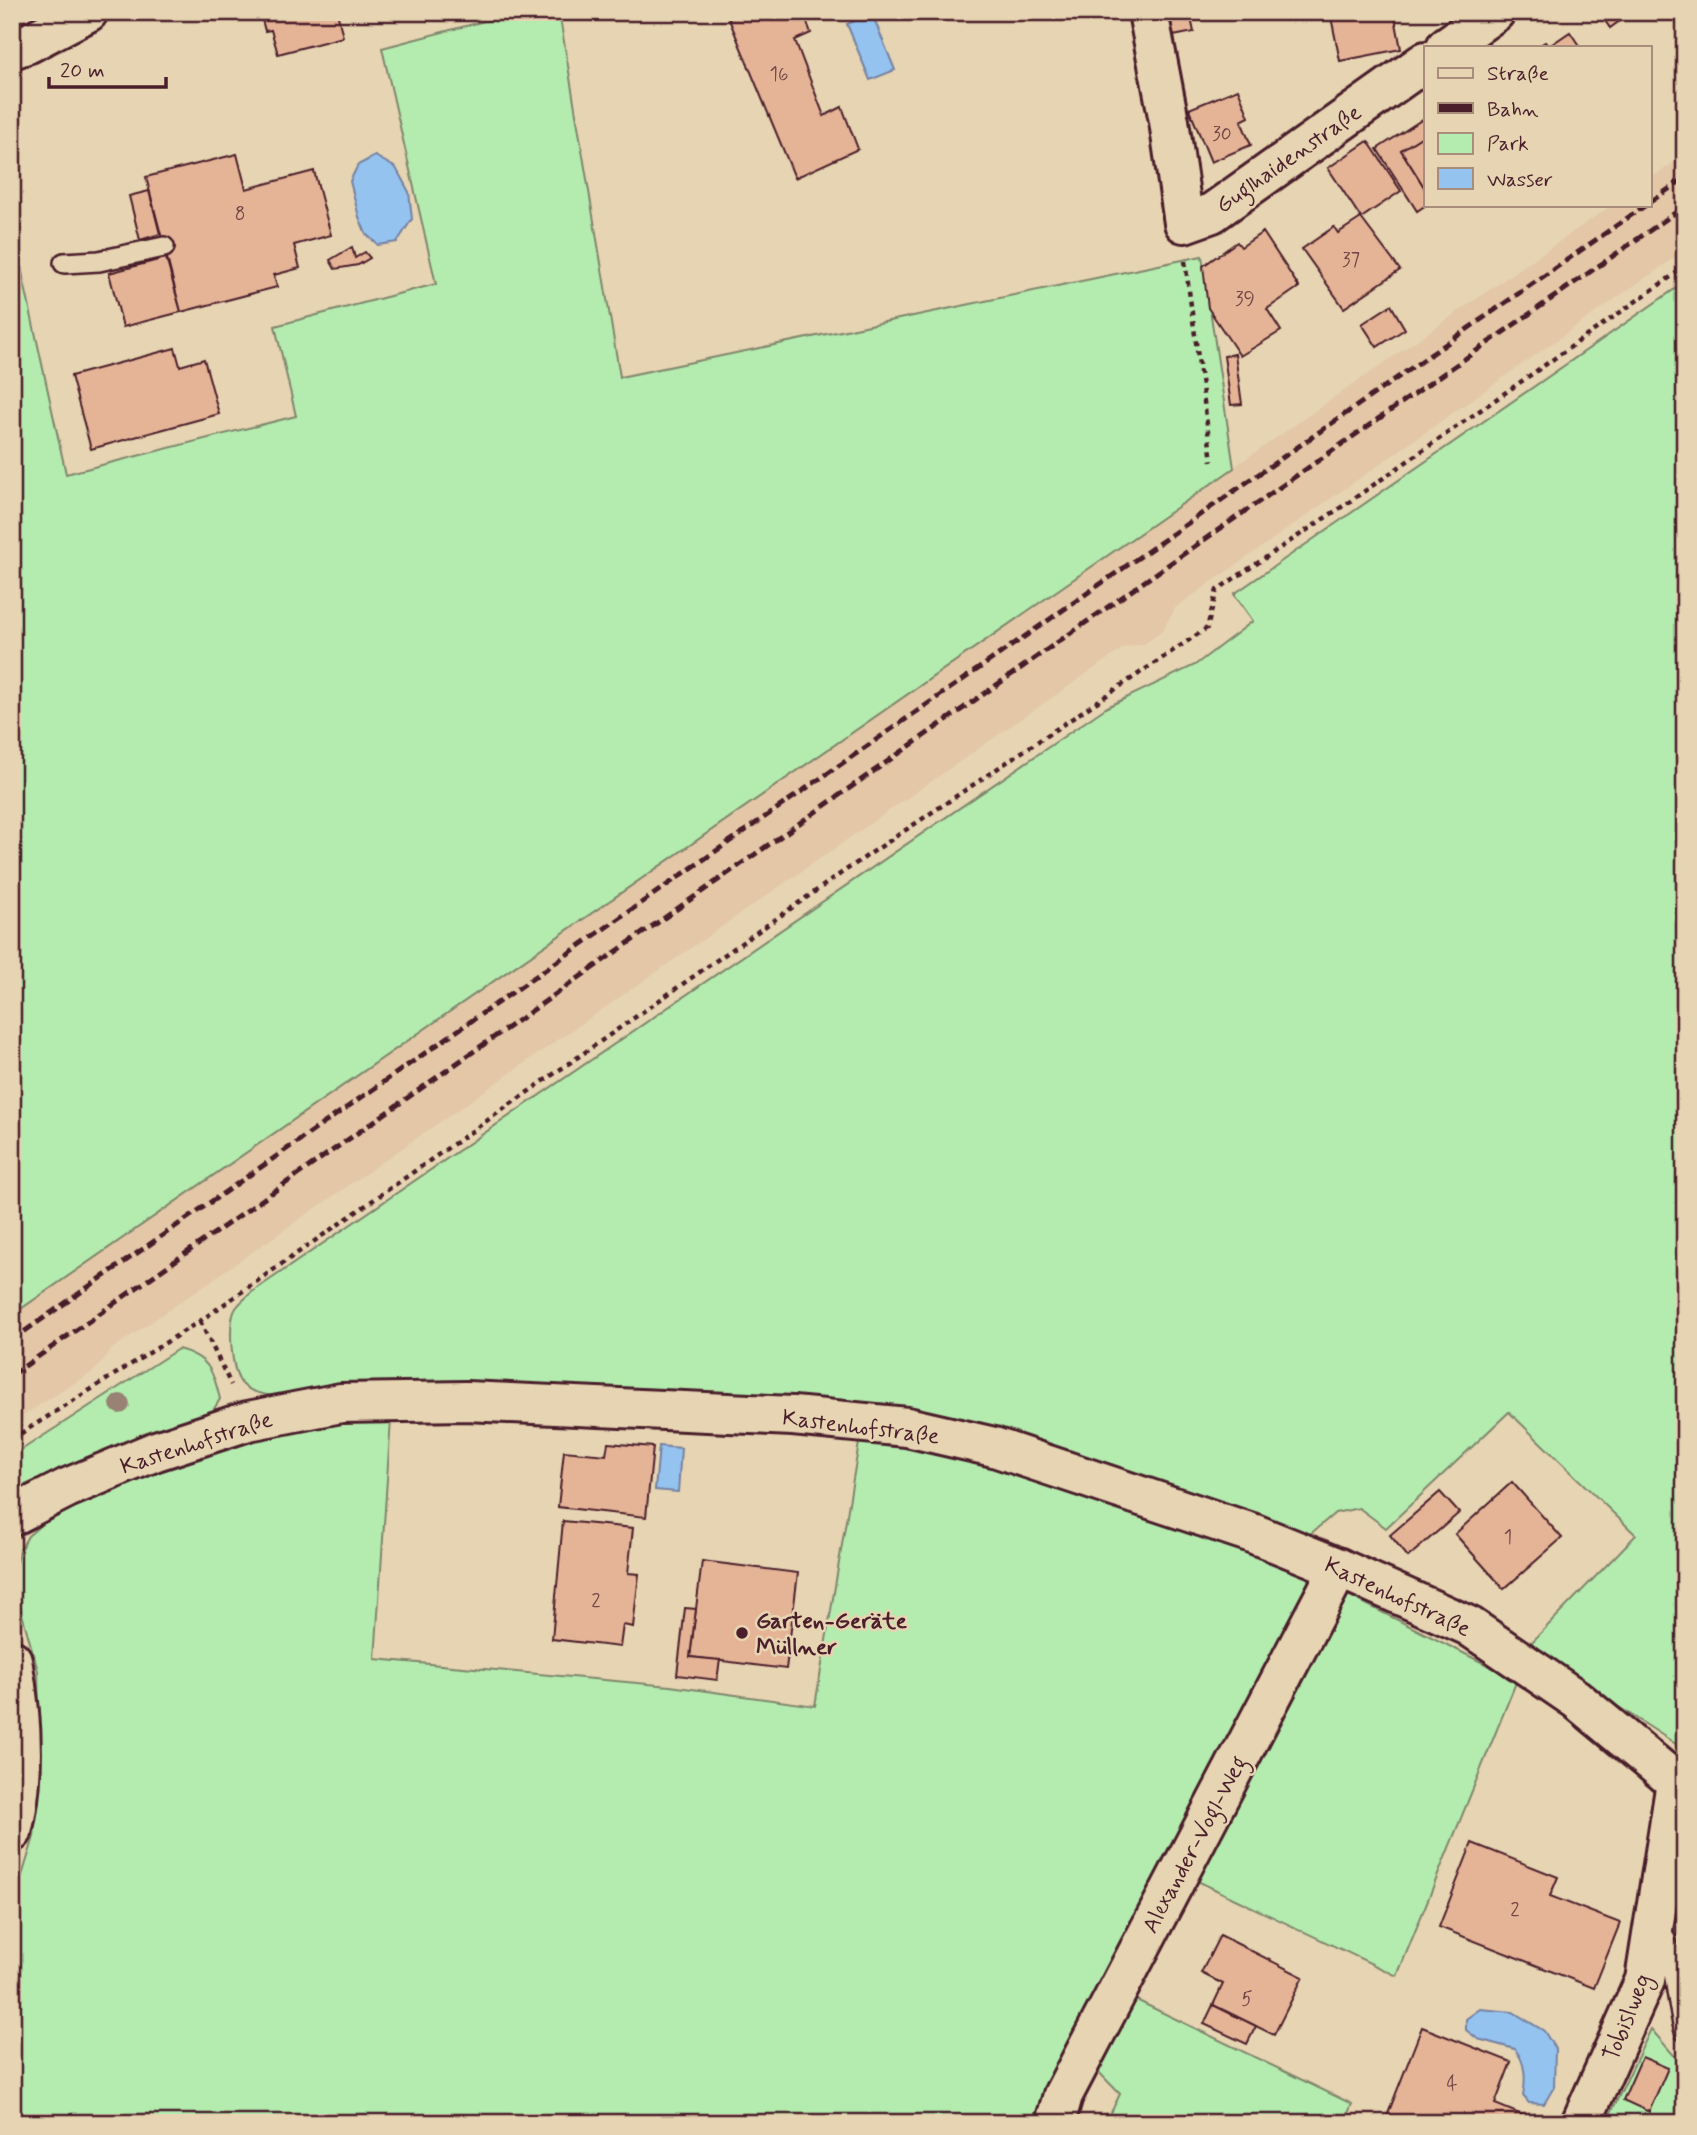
<svg xmlns="http://www.w3.org/2000/svg" width="1697" height="2135" font-family="Mynerve,sans-serif">
  <rect width="100%" height="100%" fill="#e6d4b2"/>
  <filter id="ink" filterUnits="userSpaceOnUse"><feTurbulence type="fractalNoise" baseFrequency=".0143" numOctaves="2"/><feDisplacementMap in="SourceGraphic" scale="14" xChannelSelector="R" yChannelSelector="G"/><feConvolveMatrix kernelMatrix="1 2 1 2 8 2 1 2 1" color-interpolation-filters="sRGB"/></filter>
  <g filter="url(#ink)">
    <polygon fill="#e3c7a7" points="1685,155 1685,250 1176,607 1161,632 1144,644 1125,647 112,1349 94,1371 12,1422 12,1315 1612,205 1650,205 1650,179"/>
    <g fill="#b4ecaf" stroke="#7f866d" stroke-width="2">
      <polygon points="519,12 559,12 620,377 1202,256 1234,468 12,1315 12,245 16,245 66,474 296,416 275,326 436,284 382,48"/>
      <path d="M1685,282v1468l-158,-103 109,-112 -127,-123 -123,116 -27,-20 -24,5 -27,23 -311,-98 -719,-41c-13,-3 -26,-3 -36,-13 -11,-11 -15,-63 -6,-76 4,-6 11,-11 16,-16l855,-585 88,-42 58,-44 -19,-27z"/>
      <path d="M178,1349c31,8 35,22 42,50l-8,13 -134,49 -66,30v-35z"/>
      <polygon points="391,1419 375,1659 670,1686 815,1706 860,1437 988,1459 1302,1569 1310,1583 1030,2123 12,2123 12,1908 34,1837 40,1767 38,1671 17,1596 14,1570 19,1552 28,1536 42,1524 111,1487 189,1458 279,1429 347,1420"/>
      <polygon points="1348,1595 1517,1680 1397,1976 1189,1877 1336,1604"/>
      <polygon points="1685,1850 1685,1993 1680,1977 1669,1889"/>
      <polygon points="1128,1996 1352,2104 1344,2123 1106,2123 1120,2094 1090,2063"/>
      <polygon points="1651,2029 1685,2068 1685,2123 1606,2123"/>
    </g>
    <g fill="#94c3ef" stroke="#7681a1" stroke-width="2">
      <polygon points="872,14 895,70 870,80 847,24"/>
      <polygon points="375,156 396,168 409,192 412,219 397,242 378,245 366,234 359,217 350,181 358,165"/>
      <polygon points="659,1446 681,1448 678,1492 655,1490"/>
      <path d="M1480,2009l33,3 31,19 11,18 -1,38 -10,17 -15,-1 -6,-7c3,-17 3,-33 -8,-47l-37,-10 -12,-9v-11z"/>
    </g>
    <g fill="#e5b497" stroke="#4a1f2b" stroke-width="2">
      <polygon points="260,12 337,12 343,37 278,54 271,30 265,31"/>
      <polygon points="726,12 803,12 811,33 795,40 824,116 842,107 858,149 795,178"/>
      <polygon points="1163,12 1175,12 1177,20 1191,18 1194,32 1168,37"/>
      <polygon points="1175,12 1223,12 1177,20"/>
      <polygon points="1330,12 1394,12 1401,49 1340,61"/>
      <polygon points="1599,12 1632,12 1610,28"/>
      <polygon points="1570,32 1580,47 1537,47 1545,42 1549,46"/>
      <polygon points="1238,89 1249,117 1241,121 1251,145 1211,162 1189,109"/>
      <polygon points="1423,119 1426,124 1426,134 1401,150 1426,190 1426,205 1417,211 1377,149"/>
      <polygon points="1426,134 1426,190 1401,150"/>
      <polygon points="1368,141 1401,191 1361,218 1328,168"/>
      <polygon points="237,154 246,189 314,171 331,235 294,245 300,268 274,275 277,287 181,312 146,177"/>
      <polygon points="149,191 160,234 140,240 129,196"/>
      <polygon points="1361,218 1400,270 1344,308 1302,249 1334,227 1338,233"/>
      <polygon points="1263,232 1299,287 1267,309 1281,331 1240,356 1208,308 1203,266 1237,242 1241,247"/>
      <polygon points="352,247 355,258 365,252 370,258 358,265 335,269 330,260"/>
      <polygon points="166,258 181,312 123,327 109,273"/>
      <polygon points="1391,305 1405,329 1377,347 1362,324"/>
      <polygon points="175,348 180,366 204,359 219,414 91,449 71,376"/>
      <polygon points="1235,354 1242,404 1231,405 1224,356"/>
      <polygon points="608,1443 653,1447 646,1517 558,1507 564,1451 606,1455"/>
      <polygon points="1512,1482 1562,1538 1504,1589 1455,1534"/>
      <polygon points="1440,1492 1459,1513 1408,1557 1390,1535"/>
      <polygon points="563,1521 633,1528 628,1573 639,1574 633,1627 623,1625 620,1647 552,1639"/>
      <polygon points="702,1561 798,1573 786,1669 690,1657"/>
      <polygon points="685,1608 696,1609 690,1657 720,1660 717,1680 677,1675"/>
      <polygon points="1472,1843 1558,1877 1550,1896 1620,1923 1594,1988 1439,1927"/>
      <polygon points="1220,1935 1303,1977 1274,2035 1213,2005 1223,1984 1201,1973"/>
      <polygon points="1213,2005 1256,2026 1247,2044 1204,2024"/>
      <polygon points="1422,2027 1511,2062 1495,2104 1537,2121 1537,2123 1397,2123 1386,2119"/>
      <polygon points="1642,2057 1668,2068 1649,2112 1623,2100"/>
    </g>
    <g fill="none" stroke-linecap="round" stroke-linejoin="round">
      <g stroke="#4a1f2b" stroke-width="24">
        <g id="lane">
          <polyline points="64,263 99,261 164,247"/>
          <path d="M1659,1927c18,30 16,71 26,104"/>
        </g>
      </g>
      <g stroke="#4a1f2b" stroke-width="44">
        <g id="street">
          <polyline points="1148,12 1169,121 1184,223 1212,213 1426,61"/>
          <polyline points="1446,47 1495,12"/>
          <polyline points="12,49 29,43 88,12"/>
          <polyline points="12,1516 67,1488 156,1451 248,1421 341,1403 466,1401 793,1416 907,1427 994,1447 1252,1533 1339,1568 1469,1626 1576,1699 1676,1782 1685,1784"/>
          <path d="M12,1660c10,56 14,116 0,172"/>
          <polyline points="1055,2123 1063,2095 1339,1568"/>
          <polyline points="1581,2123 1645,1980 1676,1782"/>
        </g>
      </g>
      <g stroke="#4a1f2b" stroke-width="4.5" stroke-dasharray="5 5" stroke-linecap="butt">
        <polyline points="1185,261 1212,461"/>
        <polyline points="200,1321 231,1385"/>
        <polyline points="12,1439 200,1321 843,872 1207,628 1217,590 1349,502 1685,267"/>
      </g>
      <use href="#lane" stroke="#e6d4b2" stroke-width="19"/>
      <use href="#street" stroke="#e6d4b2" stroke-width="38"/>
      <g stroke="#4a1f2b" stroke-width="5" stroke-dasharray="10 5" stroke-linecap="butt">
        <polyline points="1650,202 1685,178"/>
        <polyline points="12,1340 1646,205"/>
        <polyline points="12,1375 1175,560 1685,206"/>
      </g>
    </g>
    <circle fill="#998273" cx="120" cy="1404" r="10"/>
  </g>
  <circle fill="#4a1f2b" stroke="#e6d4b2" stroke-width="2.5" cx="742" cy="1633" r="7"/>
  <g text-anchor="middle" stroke-width="5" stroke-linejoin="round" paint-order="stroke">
    <g font-size="19" fill="#714446">
      <text x="779" y="80">16</text>
      <text x="1222" y="140">30</text>
      <text x="240" y="220">8</text>
      <text x="1351" y="266">37</text>
      <text x="1245" y="305">39</text>
      <text x="1508" y="1543">1</text>
      <text x="596" y="1607">2</text>
      <text x="1515" y="1916">2</text>
      <text x="1247" y="2005">5</text>
      <text x="1452" y="2090">4</text>
    </g>
    <g font-size="23" fill="#4a1f2b" stroke="#e6d4b2">
      <text transform="translate(1288 158) rotate(-35)" y="8">Guglhaidenstraße</text>
      <text transform="translate(861 1426) rotate(7)" y="8">Kastenhofstraße</text>
      <text transform="translate(196 1442) rotate(-18)" y="8">Kastenhofstraße</text>
      <text transform="translate(1398 1596) rotate(25)" y="8">Kastenhofstraße</text>
      <text transform="translate(1194 1844) rotate(-62)" y="8">Alexander-Vogl-Weg</text>
      <text transform="translate(1626 2017) rotate(-68)" y="8">Tobislweg</text>
    </g>
    <g font-size="23" font-weight="bold" fill="#4a1f2b" stroke="#e6d4b2" text-anchor="start">
      <text x="756" y="1628">Garten-Geräte<tspan x="756" dy="26">Müllner</tspan></text>
    </g>
  </g>
  <rect width="1697" height="2135" fill="none" stroke="#e6d4b2" stroke-width="42"/>
  <rect x="21" y="21" width="1655" height="2093" fill="none" stroke="#4a1f2b" stroke-width="2.5" filter="url(#ink)"/>
  <rect x="1424" y="46" width="228" height="161" fill="#e6d4b2" stroke="#a88c7c" stroke-width="2"/>
  <rect x="1438" y="68" width="35" height="10" fill="#e6d4b2" stroke="#a88c7c" stroke-width="2"/>
  <text x="1487" y="80" font-size="21" fill="#4a1f2b">Straße</text>
  <rect x="1438" y="103" width="35" height="10" fill="#4a1f2b" stroke="#a88c7c" stroke-width="2"/>
  <text x="1487" y="116" font-size="21" fill="#4a1f2b">Bahn</text>
  <rect x="1438" y="133" width="35" height="21" fill="#b4ecaf" stroke="#a88c7c" stroke-width="2"/>
  <text x="1487" y="150" font-size="21" fill="#4a1f2b">Park</text>
  <rect x="1438" y="168" width="35" height="21" fill="#94c3ef" stroke="#a88c7c" stroke-width="2"/>
  <text x="1487" y="186" font-size="21" fill="#4a1f2b">Wasser</text>
  <path d="M49 77v10h117v-10" fill="none" stroke="#4a1f2b" stroke-width="3.5"/>
  <text x="60" y="77" font-size="21" fill="#4a1f2b" stroke="#e6d4b2" stroke-width="5" paint-order="stroke">20 m</text>
</svg>
